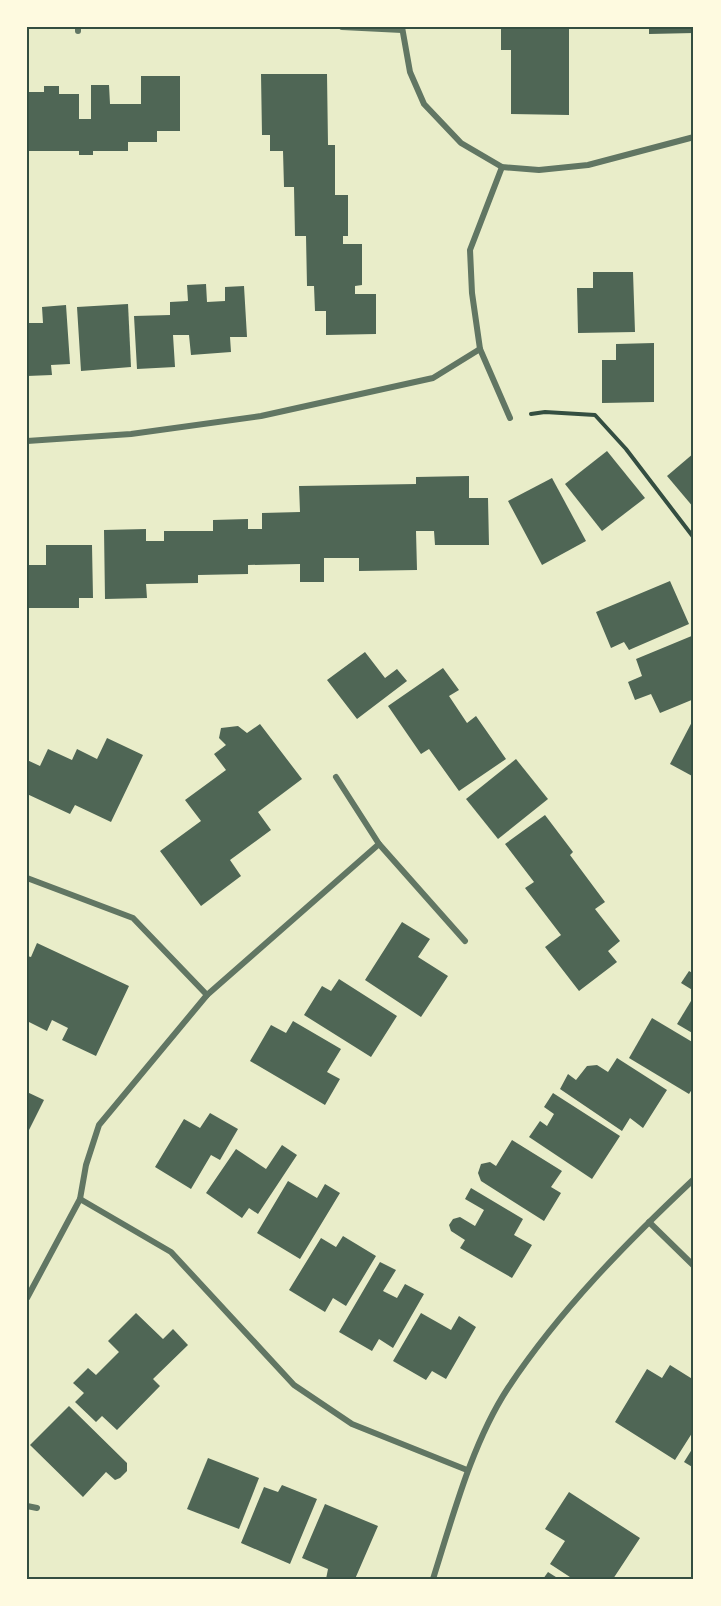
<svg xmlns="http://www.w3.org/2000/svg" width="721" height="1606" font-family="Ubuntu,sans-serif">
  <rect width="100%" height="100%" fill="#e9edc9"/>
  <g fill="#4f6655">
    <polygon points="501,27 569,27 569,115 511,114 511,50 501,50"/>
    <polygon points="649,27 694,27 694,33 649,34"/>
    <polygon points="261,74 327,74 328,145 335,145 335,195 348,195 348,236 343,236 343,244 362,244 362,285 355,286 355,294 376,294 376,334 326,335 326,311 315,311 314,286 307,286 306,236 295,236 294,187 284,187 283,151 270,151 270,135 262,135"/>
    <polygon points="141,76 180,76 180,131 157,131 157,142 128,142 128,151 93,151 93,155 79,155 79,151 27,151 27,92 44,92 44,86 59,86 59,94 79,94 79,119 91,119 91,85 109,85 110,104 141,104"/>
    <polygon points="593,272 633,272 635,332 578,333 577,288 593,288"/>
    <polygon points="206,284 207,302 225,301 225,287 244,286 247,337 230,337 231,352 191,355 189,335 173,335 175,367 137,369 134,316 170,315 170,302 188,301 187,285"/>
    <polygon points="128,304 131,367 81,371 77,307"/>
    <polygon points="66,305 70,364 51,365 52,375 27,376 27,323 43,323 42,307"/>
    <polygon points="654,343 654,402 602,403 602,360 616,360 616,344"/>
    <polygon points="607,451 645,498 602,531 565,484"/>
    <polygon points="694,453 694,508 667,476"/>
    <polygon points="469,476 469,498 488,498 489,545 435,545 434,531 416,531 417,570 359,571 359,558 324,558 324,582 300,582 300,564 248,565 248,574 198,575 198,583 146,584 147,598 105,599 104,530 146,529 146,541 164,541 164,531 213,531 213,520 248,519 248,529 262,529 262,513 300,512 299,486 416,484 416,477"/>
    <polygon points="552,478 586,541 542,565 508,501"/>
    <polygon points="46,545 92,545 93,598 79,598 79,608 29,608 28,565 46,565"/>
    <polygon points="670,581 689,624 629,650 624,642 611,648 596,612"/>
    <polygon points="694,635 694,699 660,713 651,694 635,700 628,682 642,676 636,659"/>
    <polygon points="365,652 385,678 397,669 407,681 357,719 327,680"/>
    <polygon points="443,668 459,690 449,696 467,723 476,716 506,759 459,791 429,749 421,754 388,706"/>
    <polygon points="694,718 694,777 670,764"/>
    <polygon points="260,724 302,779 258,812 271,830 230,860 241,876 201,906 160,851 201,821 185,800 226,770 214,754 226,745 219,738 221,728 238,726 247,733"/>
    <polygon points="107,738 143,755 111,822 75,805 70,814 27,794 27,760 40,766 48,749 72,760 77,749 97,759"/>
    <polygon points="516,759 548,799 498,839 466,799"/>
    <polygon points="545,815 573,852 570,855 605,902 595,909 620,941 608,951 617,962 579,991 545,947 561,935 525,888 534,882 505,844"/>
    <polygon points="402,922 430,939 418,957 448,976 421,1017 365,980"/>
    <polygon points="37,943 129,986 96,1056 62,1040 68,1028 52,1020 47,1031 27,1021 27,956 31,957"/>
    <polygon points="689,971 694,974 694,991 681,983"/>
    <polygon points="339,979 397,1016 371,1057 304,1015 322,986 331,991"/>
    <polygon points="694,996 694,1034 677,1024"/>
    <polygon points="652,1018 694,1043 694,1086 689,1094 629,1058"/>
    <polygon points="293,1021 341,1049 327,1072 340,1079 325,1105 250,1061 271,1025 286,1033"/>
    <polygon points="617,1058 667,1090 643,1128 630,1118 622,1131 560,1089 568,1074 576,1080 587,1066 597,1065 608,1072"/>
    <polygon points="27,1092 44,1100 27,1134"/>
    <polygon points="553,1093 620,1136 592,1179 529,1137 540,1121 547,1126 554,1114 544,1107"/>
    <polygon points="210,1113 238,1129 220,1160 211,1155 191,1189 155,1167 184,1119 200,1128"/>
    <polygon points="512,1140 562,1171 551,1187 561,1193 544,1221 481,1181 478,1173 481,1164 490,1162 496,1166"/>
    <polygon points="282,1145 297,1155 258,1214 249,1208 242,1218 206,1193 236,1149 266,1169"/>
    <polygon points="288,1181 317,1198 325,1184 340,1193 300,1259 257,1233"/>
    <polygon points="471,1188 523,1219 514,1235 532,1245 512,1278 460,1248 465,1240 451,1231 449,1225 453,1219 460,1217 475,1226 484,1210 465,1199"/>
    <polygon points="343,1236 376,1256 346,1306 333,1298 325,1312 289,1290 321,1238 336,1247"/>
    <polygon points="380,1262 396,1270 383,1291 397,1298 405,1284 424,1294 393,1348 379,1339 372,1351 339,1332"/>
    <polygon points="136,1313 163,1339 173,1329 188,1345 153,1379 160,1386 117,1430 102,1416 96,1422 75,1402 84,1393 73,1383 88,1368 96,1375 119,1352 108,1341"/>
    <polygon points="421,1313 451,1330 459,1316 476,1327 446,1379 432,1371 426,1380 393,1361"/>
    <polygon points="670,1365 694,1380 694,1430 675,1460 615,1422 647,1369 662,1378"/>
    <polygon points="69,1406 127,1463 127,1471 120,1478 115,1480 106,1472 83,1497 30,1445"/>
    <polygon points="694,1446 694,1468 684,1462"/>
    <polygon points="208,1458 259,1478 239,1529 187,1509"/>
    <polygon points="282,1485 317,1499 290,1564 241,1543 264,1487 278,1492"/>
    <polygon points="569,1492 640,1538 613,1579 573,1579 550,1564 565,1541 545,1529"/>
    <polygon points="325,1504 378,1526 355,1579 326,1579 328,1569 302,1558"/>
    <polygon points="548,1572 559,1579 543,1579"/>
  </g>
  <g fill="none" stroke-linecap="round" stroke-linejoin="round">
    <polyline stroke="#344e41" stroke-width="4" points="531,414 545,412 595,415 626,449 694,538"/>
    <g stroke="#617663" stroke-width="6">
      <polyline points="342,27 402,30"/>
      <polyline points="402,27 410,72 424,104 461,143 502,167 539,170 588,165 694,137"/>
      <polyline points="78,31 78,27"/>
      <polyline points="480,349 472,293 470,250 502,167"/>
      <polyline points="27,441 131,434 261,416 433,378 480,349 510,418"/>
      <polyline points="336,777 379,844"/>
      <polyline points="27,878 133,918 207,995 99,1125 86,1165 80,1199"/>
      <polyline points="207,995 379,844 465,941"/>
      <polyline points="649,1222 694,1266"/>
      <polyline points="27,1298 80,1199 171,1252 294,1385 352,1424 467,1470"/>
      <polyline points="27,1506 37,1508"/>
      <path d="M433,1579c20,-63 39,-136 75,-191 51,-77 119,-146 186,-209"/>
    </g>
  </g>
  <rect width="721" height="1606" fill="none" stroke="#fefae0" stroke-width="57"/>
  <rect x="28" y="28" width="664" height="1550" fill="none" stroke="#344e41" stroke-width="2"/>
</svg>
